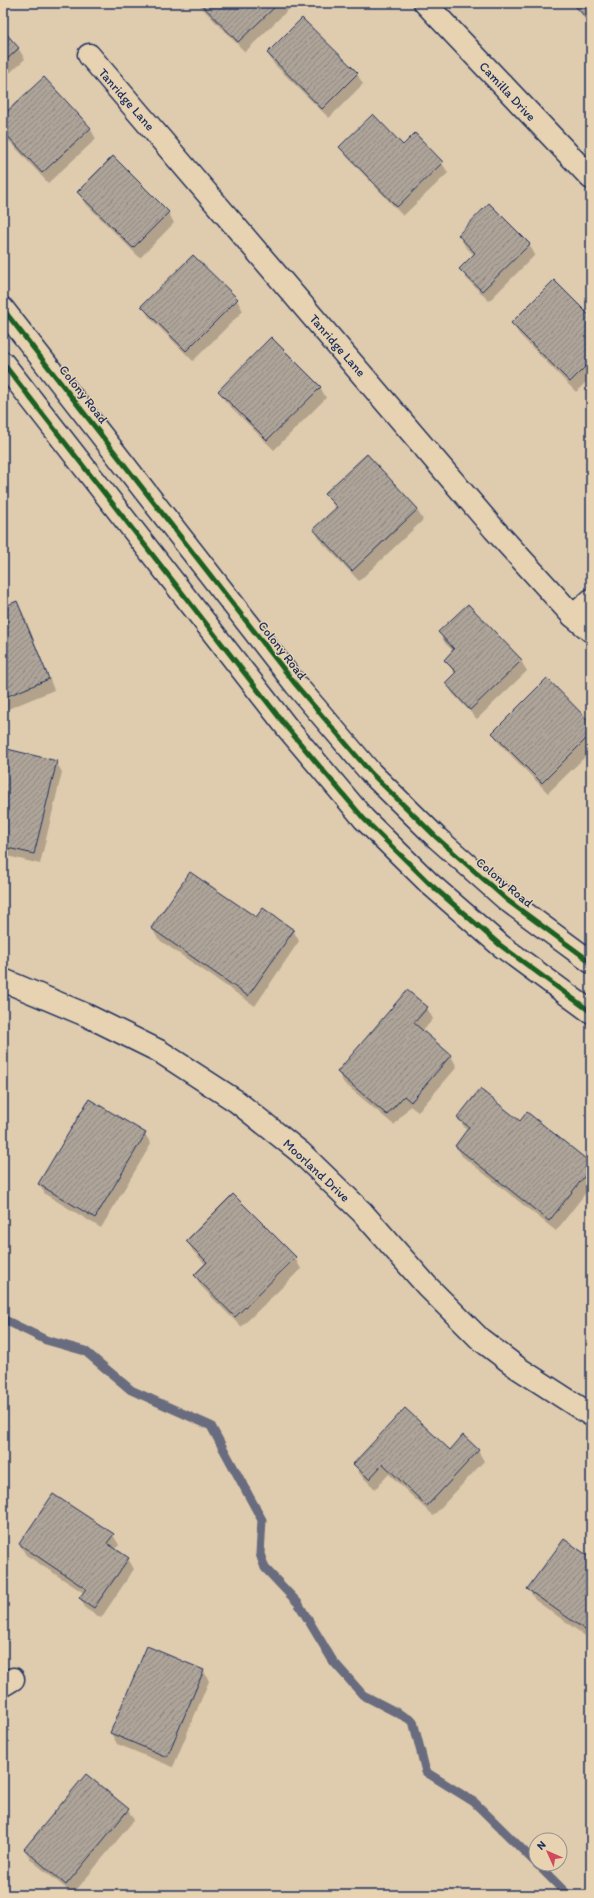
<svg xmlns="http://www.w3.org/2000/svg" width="594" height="1898" font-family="Itim,sans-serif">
  <defs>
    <pattern id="building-hatch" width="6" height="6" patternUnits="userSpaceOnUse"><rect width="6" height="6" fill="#aea499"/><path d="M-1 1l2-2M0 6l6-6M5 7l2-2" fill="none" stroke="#8d8680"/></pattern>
  </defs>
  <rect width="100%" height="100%" fill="#dfcbae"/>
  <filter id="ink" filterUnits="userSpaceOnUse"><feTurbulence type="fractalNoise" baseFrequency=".025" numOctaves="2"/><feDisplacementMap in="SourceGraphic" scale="8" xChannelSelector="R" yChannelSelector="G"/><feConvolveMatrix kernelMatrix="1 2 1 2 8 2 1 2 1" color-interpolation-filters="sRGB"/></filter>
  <g filter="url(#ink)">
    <g fill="#0003">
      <polygon points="197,3 294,3 294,4 245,52"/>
      <polygon points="580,3 591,3 591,26 583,17 577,7"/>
      <polygon points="3,32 18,48 25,59 3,79"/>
      <polygon points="268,54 357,74 363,84 329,118 274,64"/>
      <polygon points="3,117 90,128 96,139 48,183 3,134"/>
      <polygon points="403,146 442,163 448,173 403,216 347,157 341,147"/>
      <polygon points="78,192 168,212 174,223 140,258 84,202"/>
      <polygon points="459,235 529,244 535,255 489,301 467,279 461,269 474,255 465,246"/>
      <polygon points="193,256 237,300 243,311 193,361 149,317 143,307"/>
      <polygon points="591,318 591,377 576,392 519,334 512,323"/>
      <polygon points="320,387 326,398 274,450 225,401 219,391"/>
      <polygon points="367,456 417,510 423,520 359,581 320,540 314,529 336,509 326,494"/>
      <polygon points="17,602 23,613 54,690 3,711 3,608"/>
      <polygon points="439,632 521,661 527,671 477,719 453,694 447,684 456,675 445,660 454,652 445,643"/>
      <polygon points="591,724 591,751 548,793 499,743 493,733"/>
      <polygon points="3,749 56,762 62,772 40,864 3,855"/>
      <polygon points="256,919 293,930 299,941 255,1006 158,939 152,928"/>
      <polygon points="407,991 427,1008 433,1019 422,1032 451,1056 457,1067 418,1112 410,1106 394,1125 344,1083 338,1073"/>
      <polygon points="458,1118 520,1122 591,1164 591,1186 556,1231 462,1156 456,1146 467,1131"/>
      <polygon points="145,1134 151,1144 101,1228 45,1194 39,1184"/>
      <polygon points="233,1195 295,1258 301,1269 241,1327 201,1286 195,1275 206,1265 193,1251 187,1241"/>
      <polygon points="478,1451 484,1461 433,1516 389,1474 375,1489 360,1474 354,1464 450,1452"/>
      <polygon points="113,1535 119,1545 115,1550 128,1559 134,1569 101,1618 86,1609 80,1598 84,1593 26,1555 20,1545"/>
      <polygon points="3,1545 8,1557 3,1559"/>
      <polygon points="591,1559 591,1640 535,1600 529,1589"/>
      <polygon points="203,1670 209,1681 173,1767 117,1744 111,1733"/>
      <polygon points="128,1810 134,1820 73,1894 31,1860 25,1850"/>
    </g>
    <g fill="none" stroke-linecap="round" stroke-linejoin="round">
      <g stroke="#686c7e" stroke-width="9">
        <polyline points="3,1319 46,1340 85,1351 131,1390 211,1426 262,1520 260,1554 265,1568 298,1603 333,1661 363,1695 413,1721 426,1772 474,1802 536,1863"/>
        <polyline points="537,1864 568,1895"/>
      </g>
    </g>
    <g fill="url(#building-hatch)" stroke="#1b2f5e">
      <polygon points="200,3 279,3 238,42"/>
      <polygon points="579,3 591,3 591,23 575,6"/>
      <polygon points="302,18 358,73 322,109 267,53"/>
      <polygon points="3,30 19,48 3,63"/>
      <polygon points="44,77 91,128 42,173 3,131 3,115"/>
      <polygon points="373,114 403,145 415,133 443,162 397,207 339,147"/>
      <polygon points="113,156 169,212 133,248 77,192"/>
      <polygon points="489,203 530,244 482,291 459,269 475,253 458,235"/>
      <polygon points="193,255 238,299 186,351 141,306"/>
      <polygon points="554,280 591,317 591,361 570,382 511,323"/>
      <polygon points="271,337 321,387 267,440 218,391"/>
      <polygon points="367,454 418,509 352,571 313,529 337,507 324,494"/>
      <polygon points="17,601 49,679 3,698 3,607"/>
      <polygon points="468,604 522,660 470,710 445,683 456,672 444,660 454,649 438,632"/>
      <polygon points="547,678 591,723 591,734 542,783 492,733"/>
      <polygon points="3,748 57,761 34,854 3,847"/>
      <polygon points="190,872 256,917 263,908 294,930 248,996 151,928"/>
      <polygon points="407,990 428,1007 414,1023 451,1055 411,1102 404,1096 387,1115 337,1072"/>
      <polygon points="480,1089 520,1121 527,1112 591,1163 591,1168 549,1221 455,1146 469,1127 457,1118"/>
      <polygon points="89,1099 146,1133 95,1218 38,1184"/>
      <polygon points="233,1194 296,1257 235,1317 194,1275 207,1262 186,1241"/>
      <polygon points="405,1408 450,1450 463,1435 479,1450 427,1506 383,1464 369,1479 353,1464"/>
      <polygon points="53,1494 114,1534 107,1543 129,1558 94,1608 79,1598 86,1589 19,1544"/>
      <polygon points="564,1539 591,1558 591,1634 527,1589"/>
      <polygon points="147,1646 204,1670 167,1757 110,1733"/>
      <polygon points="86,1774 129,1809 66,1885 24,1849"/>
    </g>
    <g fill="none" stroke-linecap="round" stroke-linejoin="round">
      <g stroke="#1b2f5e" stroke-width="25">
        <g id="minor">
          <polyline points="425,3 591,178"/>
          <polyline points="89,55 494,529 573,616 591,631"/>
          <polyline points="573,616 591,600"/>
          <polyline points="3,980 86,1015 159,1051 236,1101 300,1152 362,1212 427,1286 480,1339 518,1368 591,1415"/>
          <polyline points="3,1685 13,1679"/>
        </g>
      </g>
      <g stroke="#1b2f5e" stroke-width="25">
        <g id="secondary">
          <polyline points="3,309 296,685 371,773 437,838 507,900 591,962"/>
          <polyline points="3,363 289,730 364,819 429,883 500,945 591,1012"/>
        </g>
      </g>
      <use href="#minor" stroke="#e7d2b1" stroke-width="22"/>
      <use href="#secondary" stroke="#e7d2b1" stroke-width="22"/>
      <g stroke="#e7d2b1" stroke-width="8">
        <g id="cycleway">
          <polyline points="3,309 296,685 371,773 437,838 507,900 591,962"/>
          <polyline points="3,363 289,730 364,819 429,883 500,945 591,1012"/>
        </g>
      </g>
      <use href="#cycleway" stroke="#1b5e20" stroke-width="5"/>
    </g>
  </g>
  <g text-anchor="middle" stroke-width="3" stroke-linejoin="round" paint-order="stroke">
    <g font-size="13" fill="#1b2f5e" stroke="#e7d2b1">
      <text transform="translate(508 91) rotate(47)" y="5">Camilla Drive</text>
      <text transform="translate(127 99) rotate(49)" y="5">Tanridge Lane</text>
      <text transform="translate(338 345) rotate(49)" y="5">Tanridge Lane</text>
      <text transform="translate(84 394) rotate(52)" y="5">Colony Road</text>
      <text transform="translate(283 650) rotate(52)" y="5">Colony Road</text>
      <text transform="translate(505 882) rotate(40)" y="5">Colony Road</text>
      <text transform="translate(317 1170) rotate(43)" y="5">Moorland Drive</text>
    </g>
  </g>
  <rect width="594" height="1898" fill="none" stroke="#e7d2b1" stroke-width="16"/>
  <rect x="8" y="8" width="578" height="1882" fill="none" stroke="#1b2f5e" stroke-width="1.5" filter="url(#ink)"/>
  <g transform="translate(548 1852) rotate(315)"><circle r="19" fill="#e7d2b1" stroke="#959190"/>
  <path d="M0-3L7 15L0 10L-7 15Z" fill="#d1495b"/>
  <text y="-6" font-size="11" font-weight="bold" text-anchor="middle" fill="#1b2f5e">N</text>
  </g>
</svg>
